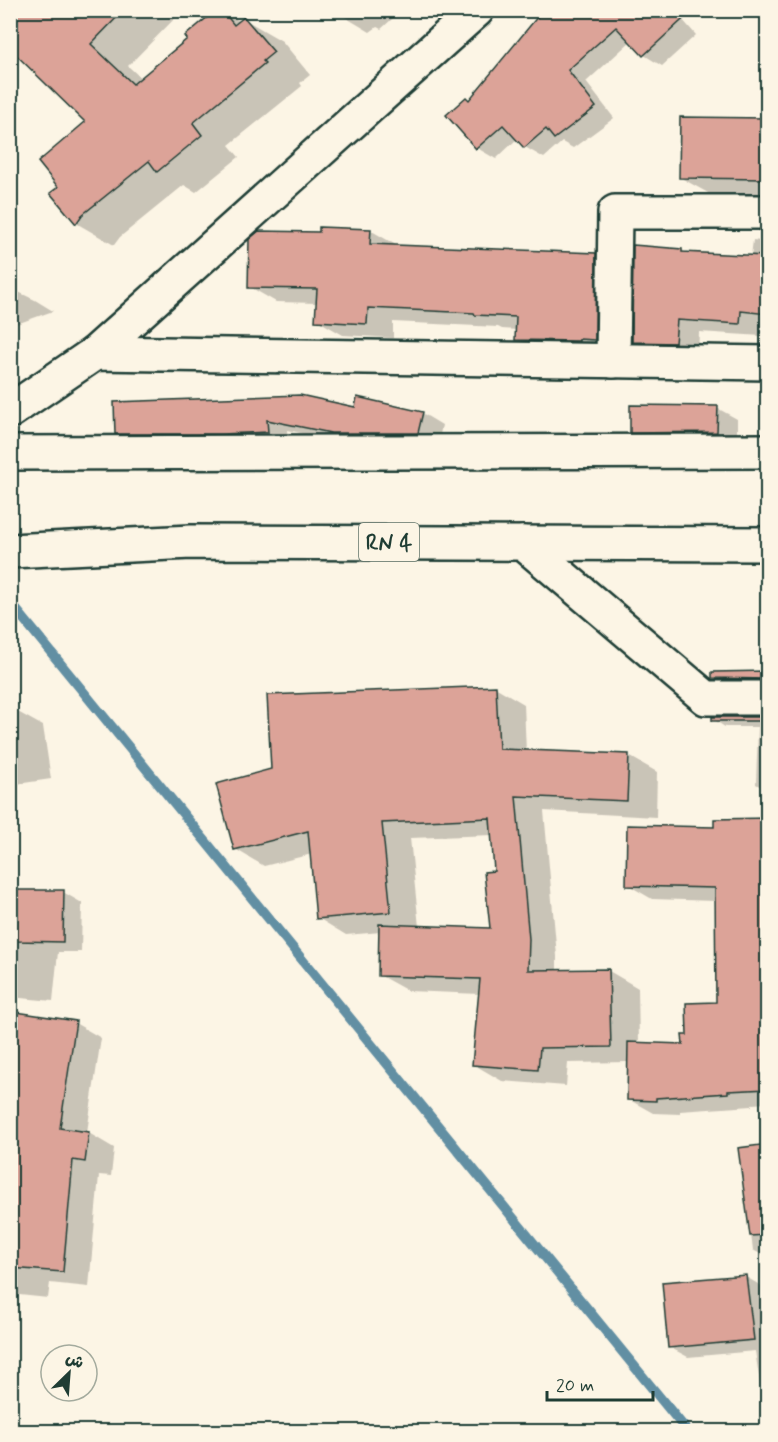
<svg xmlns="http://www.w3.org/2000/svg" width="778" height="1442" font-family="Mynerve,'Playpen Sans Arabic',sans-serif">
  <rect width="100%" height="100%" fill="#fcf5e5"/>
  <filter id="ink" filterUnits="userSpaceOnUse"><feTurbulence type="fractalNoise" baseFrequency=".0167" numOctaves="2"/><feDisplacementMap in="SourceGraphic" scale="12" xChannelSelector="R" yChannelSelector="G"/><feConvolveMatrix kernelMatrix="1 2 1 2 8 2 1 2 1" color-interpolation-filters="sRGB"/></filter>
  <g filter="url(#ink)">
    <g fill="#0003" fill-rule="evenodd">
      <polygon points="10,10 183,10 128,66 142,79 221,10 241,22 244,19 282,41 310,75 300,83 302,86 229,145 239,157 196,192 184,185 120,237 114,245 76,223 60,187 88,122"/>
      <polygon points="333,10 402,10 381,29 377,27 370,32"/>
      <polygon points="545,10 674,10 696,35 662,66 644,55 631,41 586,82 614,118 573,148 562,142 544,158 525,147 517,139 496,159 477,148 448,115 471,101"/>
      <polygon points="768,120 768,195 710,194 681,178"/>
      <polygon points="370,230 396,245 595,254 621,269 620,354 543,355 517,340 517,330 502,329 498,327 393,322 393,338 343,335 317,320 318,303 276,302 250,287 320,234"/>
      <polygon points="753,240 768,242 768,323 763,323 762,336 699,332 698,355 656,354 634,341 682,250 687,253 751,256"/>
      <polygon points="10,288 35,300 53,311 11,326 10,328"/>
      <polygon points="717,408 737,419 737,443 652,444 632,432"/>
      <polygon points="356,409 422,413 442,425 438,444 353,444 287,430 288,443 137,445 116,433"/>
      <polygon points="713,673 768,673 768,685 726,685 714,678"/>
      <path d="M495,687l29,17 2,48 103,4 28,16 -1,45 -112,-6 13,145v15h52l29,17 1,56 46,2 3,-10 30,-33 -2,-102 -64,-2 -24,-14 88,-56 52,-10v284l-16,1v2l-72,5v3l-27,-1 -25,-14 1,-37 -61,1 -2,23 -64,-5 -29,-17 7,-70 -72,-3 -29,-16 2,-43 -35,3 -28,-17 -6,-64 -48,12 -29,-17 37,-79zM493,835l3,38 -5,56 -72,-2 -9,-89z"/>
      <polygon points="10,711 16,711 43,726 51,779 10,785"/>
      <polygon points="768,718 768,791 756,784 758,727 725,727 714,720"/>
      <polygon points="63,892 82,903 81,952 58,952 53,1001 10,997 10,933 18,933"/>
      <polygon points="75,1023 101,1038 87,1132 114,1148 111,1176 99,1175 89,1287 50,1283 48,1298 10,1294 10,1135 15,1094 10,1091 10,1059"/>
      <polygon points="768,1146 768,1258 753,1250 740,1149"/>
      <polygon points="746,1277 765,1288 768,1312 768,1411 764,1408 755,1351 688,1357 669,1347"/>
    </g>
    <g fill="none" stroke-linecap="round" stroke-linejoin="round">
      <polyline stroke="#628fa3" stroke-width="10" points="10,602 688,1432"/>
    </g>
    <g fill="#dca398" stroke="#1f3d34" stroke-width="1.5">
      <polygon points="10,10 124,10 91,44 133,84 187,39 185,36 216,10 222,10 234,25 244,17 274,52 263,61 265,63 193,123 202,135 157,172 149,161 82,215 76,224 50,193 58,187 38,162 85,122 10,49"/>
      <polygon points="543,10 693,10 643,56 616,27 568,70 596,107 554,139 546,129 524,148 503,125 476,149 446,115 466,97 469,100"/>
      <polygon points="680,117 768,118 768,179 679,178"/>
      <polygon points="319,227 371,229 370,244 596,253 595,340 579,339 579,341 515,340 516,317 475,315 474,313 368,308 367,324 315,321 317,289 248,288 249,239 259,231 319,232"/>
      <polygon points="633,245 682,249 682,252 766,256 764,276 768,276 768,314 741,311 740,324 677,320 675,343 632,342"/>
      <polygon points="300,395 355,407 357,397 423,412 418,433 331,433 267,420 268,432 221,434 115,434 114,402"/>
      <polygon points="630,405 718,406 717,432 630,433"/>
      <polygon points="768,671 768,679 712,678 712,672"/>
      <polygon points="496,686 499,749 629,754 627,801 516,796 529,939 528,970 609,969 611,1047 540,1048 538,1070 472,1065 480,979 378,976 379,924 490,928 484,872 494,871 490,818 382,823 391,912 316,919 308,831 234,850 216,784 271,769 267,695"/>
      <rect x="712" y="717" width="56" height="4"/>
      <polygon points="768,818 768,1089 728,1091 728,1093 656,1098 656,1101 627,1100 628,1042 683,1044 682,1035 687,1035 686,1003 716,1002 715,888 626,886 627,825 714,827 714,819"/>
      <polygon points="17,890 64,890 63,942 16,941"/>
      <polygon points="16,1012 76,1021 60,1128 89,1132 85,1162 73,1160 63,1272 10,1268 10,1122 14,1091 10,1090 10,1049"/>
      <polygon points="768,1144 768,1235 750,1236 738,1148"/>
      <polygon points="746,1275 754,1340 668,1348 662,1282"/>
    </g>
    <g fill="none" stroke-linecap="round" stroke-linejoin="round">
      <g stroke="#1f3d34" stroke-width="38">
        <g id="minor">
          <polyline points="95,353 477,10"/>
          <polyline points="613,361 615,212 768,212"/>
          <polyline points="10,411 95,353 768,363"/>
          <polyline points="523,543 706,698 768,698"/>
        </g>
      </g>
      <g stroke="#1f3d34" stroke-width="38">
        <g id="highway">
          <polyline points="10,453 768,451"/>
          <polyline points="10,551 191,542 768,544"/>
        </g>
      </g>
      <use href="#minor" stroke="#fcf5e5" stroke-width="33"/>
      <use href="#highway" stroke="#fcf5e5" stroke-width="33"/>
    </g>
  </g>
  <g text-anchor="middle" stroke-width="4.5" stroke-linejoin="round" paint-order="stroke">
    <rect fill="#fcf5e5" stroke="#617469" stroke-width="1.5" x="359" y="523" width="60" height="38" rx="4.5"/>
    <g font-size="22" font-weight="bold" fill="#1f3d34">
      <text x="389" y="550">RN 4</text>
    </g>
  </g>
  <rect width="778" height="1442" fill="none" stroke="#fcf5e5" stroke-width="36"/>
  <rect x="18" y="18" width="742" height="1406" fill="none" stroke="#1f3d34" stroke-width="2" filter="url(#ink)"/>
  <g transform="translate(69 1373) rotate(25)"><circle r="28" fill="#fcf5e5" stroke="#a4ab9e" stroke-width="1.5"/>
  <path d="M0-4.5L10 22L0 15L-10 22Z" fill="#1f3d34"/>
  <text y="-9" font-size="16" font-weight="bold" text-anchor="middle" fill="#1f3d34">ش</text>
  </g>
  <path d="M547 1391v9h106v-9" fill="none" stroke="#1f3d34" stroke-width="3"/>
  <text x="556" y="1391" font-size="18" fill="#1f3d34" stroke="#fcf5e5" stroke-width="4.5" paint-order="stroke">20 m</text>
</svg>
